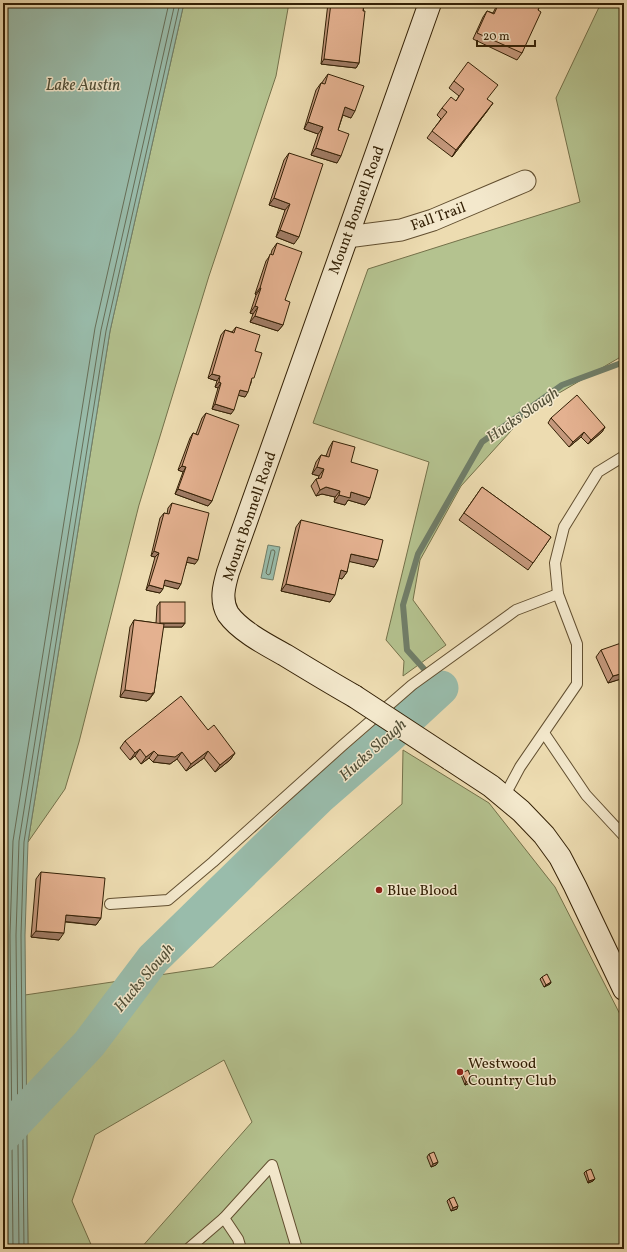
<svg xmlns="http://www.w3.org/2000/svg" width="627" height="1252" font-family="Vollkorn,serif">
  <rect width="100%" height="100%" fill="#eddcb1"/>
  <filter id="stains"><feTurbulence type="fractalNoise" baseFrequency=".005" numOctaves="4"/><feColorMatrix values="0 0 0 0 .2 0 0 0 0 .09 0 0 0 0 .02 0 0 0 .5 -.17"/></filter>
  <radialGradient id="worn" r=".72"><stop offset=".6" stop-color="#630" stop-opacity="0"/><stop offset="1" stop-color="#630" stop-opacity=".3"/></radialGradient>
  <g fill="#b4c28f" stroke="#74714a">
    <polygon points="184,3 289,3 276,76 209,276 139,505 79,742 65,789 28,842 110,331"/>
    <polygon points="601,3 624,3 624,355 530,410 461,486 420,560 413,600 446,645 403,676 404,661 386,640 429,462 313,423 368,269 580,202 556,98"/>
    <polygon points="403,750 489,803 555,887 624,1022 624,1249 140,1249 252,1122 224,1060 95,1135 72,1201 93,1249 28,1249 25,995 213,967 402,804"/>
  </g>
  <g fill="#99bcab" stroke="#707e69">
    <polygon points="3,3 184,3 110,331 28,842 25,935 28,1249 3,1249"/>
    <polygon points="268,545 280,547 273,580 261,578"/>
  </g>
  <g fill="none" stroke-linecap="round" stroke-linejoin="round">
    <g stroke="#666e58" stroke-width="1">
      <polygon points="272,550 274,550 275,552 270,574 268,575 266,573 271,551"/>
      <polyline points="13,1249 10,935 13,841 95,328 169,3"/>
      <polyline points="19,1249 16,935 19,841 101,330 175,3"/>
      <polyline points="24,1249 21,935 24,842 106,331 180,3"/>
    </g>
    <polyline stroke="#707e69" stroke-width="6" points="441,688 407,650 403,605 418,554 482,442 562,385 624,362"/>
    <polyline stroke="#99bcab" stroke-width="35" points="3,1135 89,1044 153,959 320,796 388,737 441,688"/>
    <g stroke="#624f30" stroke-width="12">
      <g id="lane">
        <polyline points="544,733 586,795 624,836"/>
        <polyline points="504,797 520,767 577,684 577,644 558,594 555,563 564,527 598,472 624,456"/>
        <polyline points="110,904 168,900 213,862 343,745 412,685 516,610 558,594"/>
        <polyline points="188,1249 224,1218"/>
        <polyline points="241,1249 238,1239 224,1218 272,1165 297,1249"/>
      </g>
    </g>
    <g stroke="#624f30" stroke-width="23">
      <polyline id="street" points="347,237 401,230 433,220 525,181"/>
    </g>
    <g stroke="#332005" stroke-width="24">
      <g id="secondary">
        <path d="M354,696c-23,-13 -46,-27 -69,-41 -18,-10 -45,-24 -57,-41 -8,-14 -4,-28 0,-42l202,-569"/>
        <polyline points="450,759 491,786 521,811 544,835 560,857 575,886 624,989"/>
      </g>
    </g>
    <use href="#lane" stroke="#f3e8cc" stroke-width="10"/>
    <use href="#street" stroke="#f3e8cc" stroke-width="21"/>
    <use href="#secondary" stroke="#f3e8cc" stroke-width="22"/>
    <g stroke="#332005" stroke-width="24" stroke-linecap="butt">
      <polyline id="secondary-bridge" points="354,696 450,759"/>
    </g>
    <use href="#secondary-bridge" stroke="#f3e8cc" stroke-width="22"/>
  </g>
  <g fill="#c4987c" stroke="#332005">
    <polygon points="328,3 364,3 359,63 356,68 321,64"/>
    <polygon points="492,3 541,3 538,10 522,53 517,60 473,39 483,17 487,11 493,13 497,5"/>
    <polygon points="328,74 351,118 343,115 338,130 337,163 311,155 318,134 304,129 316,90 321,83 322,83 323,81"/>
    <polygon points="454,81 487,99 488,110 452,157 427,138 441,119 437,115 442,108 456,101 459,96 449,88"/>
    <polygon points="289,153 294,244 276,237 285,210 269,205 284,160"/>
    <polygon points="277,243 285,300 283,325 278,331 250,322 253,314 250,313 256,295 255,294 266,261 271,254 272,250"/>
    <polygon points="236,327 255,351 251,383 245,397 238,395 231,414 212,409 218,388 215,387 217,381 208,378 221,335 225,330 232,332"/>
    <polygon points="206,413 212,501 208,506 175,494 183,472 178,470 190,438 193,433 196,434 202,418"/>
    <polygon points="551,418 605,427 602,432 588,444 581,437 569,447 548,423"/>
    <polygon points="333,441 351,462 370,498 365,505 348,500 345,505 334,502 335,497 322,494 316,496 311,486 316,479 318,479 319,476 312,474 316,462 321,455 326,456 329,448"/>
    <polygon points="482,487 551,537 528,570 459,520"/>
    <polygon points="172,503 195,564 187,562 178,589 164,585 160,593 146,590 155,557 151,556 160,518 164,513 167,514 168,508"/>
    <polygon points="301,520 374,567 349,561 347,572 342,579 339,578 330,602 281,591 296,527"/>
    <polygon points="160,602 185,623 182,627 163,627 154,693 149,700 148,700 147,701 120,697 130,627 134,620 156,623 157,606"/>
    <polygon points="601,650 624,678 608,683 596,657"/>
    <polygon points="208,730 235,753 230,760 215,772 204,758 186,771 177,759 170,764 153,762 149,758 141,764 135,756 130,760 120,748 125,741"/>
    <polygon points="41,872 101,918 96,925 65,922 59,940 31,937 36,879"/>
    <polygon points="542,977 551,982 550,984 544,987 540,979"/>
    <polygon points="462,1073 470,1083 465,1085 461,1075"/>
    <polygon points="429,1154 438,1162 436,1165 431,1167 427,1157"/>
    <polygon points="586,1171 595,1179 593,1181 588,1183 584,1173"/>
    <polygon points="449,1199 457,1209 451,1211 447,1201"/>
  </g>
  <g fill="#a07c65" stroke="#332005">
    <polygon points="324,59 359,63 356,68 321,64"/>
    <polygon points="493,103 488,110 452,157 456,150"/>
    <polygon points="345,107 355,111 351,118 340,114"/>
    <polygon points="308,122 323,127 318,134 304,129"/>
    <polygon points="316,148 341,156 337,163 311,155"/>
    <polygon points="274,198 290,204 285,210 269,205"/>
    <polygon points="280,230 299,237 294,244 276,237"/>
    <polygon points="260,288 261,288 256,295 255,294"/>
    <polygon points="255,306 258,307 253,314 250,313"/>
    <polygon points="255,316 283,325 278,331 250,322"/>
    <polygon points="212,374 220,376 217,381 208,378"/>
    <polygon points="219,382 221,383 218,388 215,387"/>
    <polygon points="240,390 248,392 245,397 237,395"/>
    <polygon points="215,404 234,410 231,414 212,409"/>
    <polygon points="605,427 602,432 588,444 591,440"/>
    <polygon points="584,432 581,437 569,447 573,442"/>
    <polygon points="182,466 186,467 183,472 178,470"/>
    <polygon points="317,467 324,469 319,476 312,474"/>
    <polygon points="326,487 340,491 335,497 322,494 316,496 320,490"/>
    <polygon points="178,489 212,501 208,506 175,494"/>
    <polygon points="351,492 370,498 365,505 348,500 345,505 334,502 339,495"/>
    <polygon points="154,551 159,553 155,557 151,556"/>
    <polygon points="351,554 378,560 374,567 347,561"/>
    <polygon points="188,557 198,560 195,564 185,562"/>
    <polygon points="341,570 347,572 342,579 336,577"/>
    <polygon points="165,580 181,584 178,589 162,585"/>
    <polygon points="286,584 335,595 330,602 281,591"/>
    <polygon points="149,585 163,589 160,593 146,590"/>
    <polygon points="160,623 185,623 182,627 156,627"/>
    <polygon points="624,673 624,678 608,683 613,676"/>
    <polygon points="125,690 152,693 154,693 147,701 120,697"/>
    <polygon points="140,749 135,756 130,760 135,753"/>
    <polygon points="154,751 149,758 141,764 146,757"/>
    <polygon points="208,751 204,758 186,771 191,764"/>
    <polygon points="182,752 177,759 170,764 153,762 158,755"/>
    <polygon points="235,753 230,760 215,772 220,765"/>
    <polygon points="66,915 101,918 96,925 61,921"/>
    <polygon points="36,931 64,933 59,940 31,937"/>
    <polygon points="551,982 550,984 544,987 546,985"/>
    <polygon points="472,1080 470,1083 465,1085 466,1082"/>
    <polygon points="438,1162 436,1165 431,1167 433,1164"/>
    <polygon points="595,1179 593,1181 588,1183 589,1181"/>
    <polygon points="458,1206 457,1209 451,1211 453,1208"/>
  </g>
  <g fill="#e4b190" stroke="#332005">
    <polygon points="331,3 364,3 363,11 365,11 359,63 324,59"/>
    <polygon points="499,3 541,3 538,10 541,12 522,53 477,33 487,11 494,14"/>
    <polygon points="468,62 498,85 487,99 493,103 456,150 432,131 447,112 442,108 451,97 456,101 464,89 454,81"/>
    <polygon points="328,74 364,86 355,111 345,107 338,130 349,134 341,156 316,148 323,127 308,122 321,83 325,84"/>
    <polygon points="289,153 323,164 299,237 280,230 290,204 274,198"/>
    <polygon points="277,243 302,252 285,300 290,302 283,325 255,316 258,307 255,306 261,288 260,288 270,254 273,255"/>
    <polygon points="236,327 260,335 255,351 262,353 254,378 252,378 248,392 240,390 234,410 215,404 221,383 219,382 220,376 212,374 225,330 234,333"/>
    <polygon points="577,395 605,427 591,440 584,432 573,442 551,418"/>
    <polygon points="206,413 239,425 212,501 178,489 186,467 182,466 193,433 198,435"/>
    <polygon points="333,441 355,447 351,462 378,470 370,498 351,492 350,498 339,495 340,491 326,487 320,490 316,479 321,478 324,469 317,467 321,455 329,457"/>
    <polygon points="482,487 551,537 533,563 464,513"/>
    <polygon points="172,503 209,513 198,560 188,557 181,584 165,580 163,589 149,585 159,553 154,551 164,513 169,514"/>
    <polygon points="301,520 383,540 378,560 351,554 347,572 341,570 335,595 286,584"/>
    <rect x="160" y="602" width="25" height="21"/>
    <polygon points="134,620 164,624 154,693 152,693 152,694 125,690"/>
    <polygon points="624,642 624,673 613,676 601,650"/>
    <polygon points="181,696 208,730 214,725 235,753 220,765 208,751 191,764 182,752 175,757 158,755 154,751 146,757 140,749 135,753 125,741"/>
    <polygon points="41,872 105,878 101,918 66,915 64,933 36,931"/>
    <polygon points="547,974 551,982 546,985 542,977"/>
    <polygon points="468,1070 472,1080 466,1082 462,1073"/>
    <polygon points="434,1152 438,1162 433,1164 429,1154"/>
    <polygon points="591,1169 595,1179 589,1181 586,1171"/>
    <polygon points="454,1197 458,1206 453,1208 449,1199"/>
  </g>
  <g fill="#8f2418" stroke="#f3e8cc" stroke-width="1.5">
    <circle cx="379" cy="890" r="4"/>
    <circle cx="460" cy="1072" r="4"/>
  </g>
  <g text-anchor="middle" stroke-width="3" stroke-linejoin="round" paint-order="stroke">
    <g font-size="15" fill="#332005" stroke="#f3e8cc">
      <text transform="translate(356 210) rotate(-70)" y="5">Mount Bonnell Road</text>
      <text transform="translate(438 216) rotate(-20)" y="5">Fall Trail</text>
      <text transform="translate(249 516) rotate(-71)" y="5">Mount Bonnell Road</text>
    </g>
    <g font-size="15" fill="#332005" stroke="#f3e8cc" text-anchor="start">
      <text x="387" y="895">Blue Blood</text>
      <text x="468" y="1068">Westwood<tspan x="468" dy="17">Country Club</tspan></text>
    </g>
    <g font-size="16" font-style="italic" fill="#524f37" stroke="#f3e8cc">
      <text x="83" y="90">Lake Austin</text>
      <text transform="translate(522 414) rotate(-35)" y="6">Hucks Slough</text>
      <text transform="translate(372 749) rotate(-42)" y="6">Hucks Slough</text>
      <text transform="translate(143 977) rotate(-50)" y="6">Hucks Slough</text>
    </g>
  </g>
  <rect width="627" height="1252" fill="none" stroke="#eddcb1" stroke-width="16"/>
  <rect x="4" y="4" width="619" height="1244" fill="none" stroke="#332005" stroke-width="2"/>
  <rect x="8" y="8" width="611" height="1236" fill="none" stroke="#332005"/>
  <path d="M477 40v6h58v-6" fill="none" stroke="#332005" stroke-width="2"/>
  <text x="483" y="40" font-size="12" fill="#332005" stroke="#f3e8cc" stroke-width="3" paint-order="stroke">20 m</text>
  <rect width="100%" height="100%" filter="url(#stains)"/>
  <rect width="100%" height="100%" fill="url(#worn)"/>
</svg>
